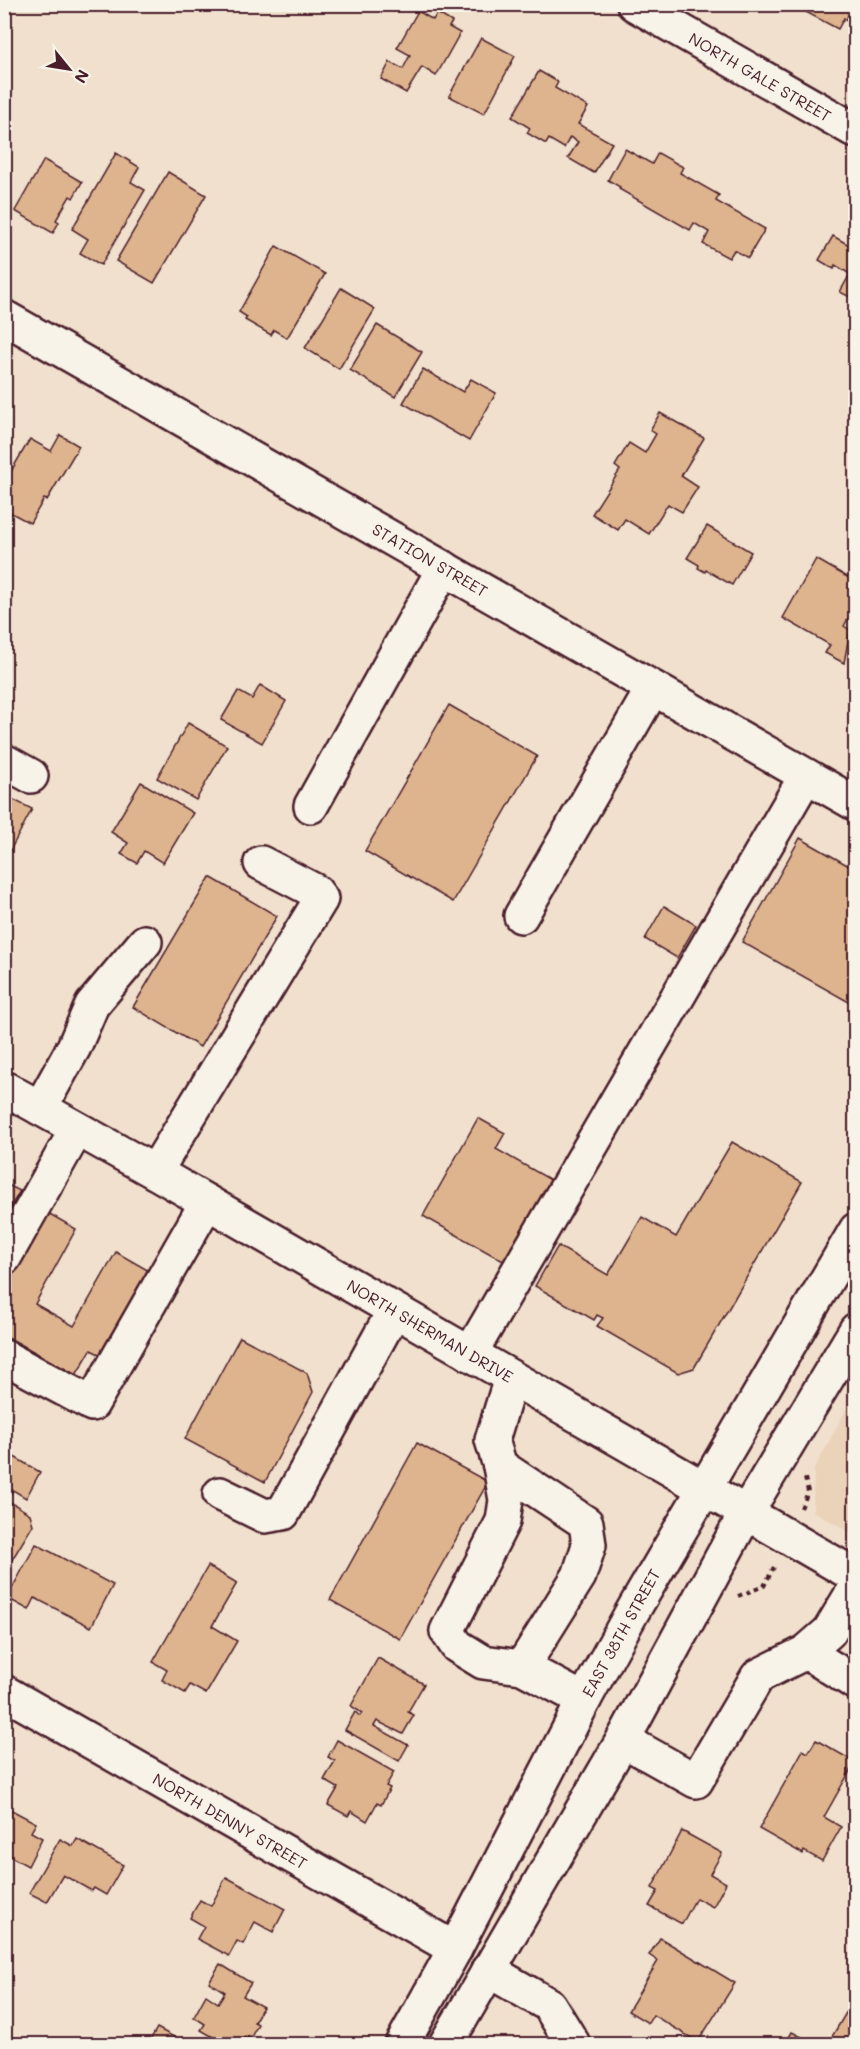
<svg xmlns="http://www.w3.org/2000/svg" width="860" height="2049" font-family="Mali,sans-serif">
  <rect width="100%" height="100%" fill="#f0e0cd"/>
  <filter id="ink" filterUnits="userSpaceOnUse"><feTurbulence type="fractalNoise" baseFrequency=".0167" numOctaves="2"/><feDisplacementMap in="SourceGraphic" scale="12" xChannelSelector="R" yChannelSelector="G"/><feConvolveMatrix kernelMatrix="1 2 1 2 8 2 1 2 1" color-interpolation-filters="sRGB"/></filter>
  <g filter="url(#ink)">
    <polygon fill="#ebd3ba" points="855,1393 856,1535 855,1535 813,1511 814,1469"/>
    <g fill="#deb48f" stroke="#4a1f2b" stroke-width="1.5">
      <polygon points="805,4 854,4 846,20 844,18 838,29 802,10"/>
      <polygon points="418,11 433,20 437,13 452,22 449,27 460,33 436,76 422,67 406,93 381,79 390,62 403,69 410,55 397,48"/>
      <polygon points="481,38 515,56 484,114 449,96"/>
      <polygon points="539,71 558,82 555,88 588,107 578,124 612,143 594,173 568,158 578,142 570,137 564,148 549,139 546,144 527,133 530,128 512,117"/>
      <polygon points="625,149 652,164 658,153 683,167 680,173 719,195 716,201 765,229 748,258 734,250 729,258 703,244 709,232 694,223 690,230 619,189 620,187 608,180"/>
      <polygon points="116,153 139,167 131,182 145,190 101,265 80,253 88,239 72,229"/>
      <polygon points="44,160 82,182 73,198 70,196 56,220 59,222 53,233 15,211"/>
      <polygon points="168,172 206,195 154,283 116,261"/>
      <polygon points="833,236 856,249 856,300 840,292 850,274 835,265 834,269 819,260"/>
      <polygon points="276,246 325,274 287,338 274,330 271,335 245,320 247,317 239,312"/>
      <polygon points="341,288 375,309 339,369 305,348"/>
      <polygon points="377,325 422,352 395,397 350,370"/>
      <polygon points="423,369 463,392 471,379 496,393 469,441 403,403"/>
      <polygon points="660,413 704,438 681,476 698,487 682,512 668,504 649,534 625,519 618,530 592,514 620,470 615,466 629,443 645,453 656,434 650,430"/>
      <polygon points="60,435 79,446 47,500 44,499 30,523 4,509 4,483 30,439 51,451"/>
      <polygon points="707,526 751,552 732,585 706,570 705,572 698,568 699,565 687,558"/>
      <polygon points="816,559 856,582 856,605 844,626 850,630 844,663 825,653 830,645 783,618"/>
      <polygon points="260,685 286,701 262,743 221,720 238,691 252,699"/>
      <polygon points="449,705 537,756 453,902 365,851"/>
      <polygon points="188,723 227,746 196,800 157,778"/>
      <polygon points="141,782 193,813 163,863 144,851 137,863 121,854 128,843 111,832"/>
      <polygon points="4,795 32,809 4,862"/>
      <polygon points="800,838 856,870 856,1006 742,942"/>
      <polygon points="210,877 277,916 200,1047 133,1007"/>
      <polygon points="664,906 696,925 677,958 645,939"/>
      <polygon points="478,1118 505,1133 496,1149 558,1184 512,1266 423,1216"/>
      <polygon points="732,1142 802,1182 694,1368 678,1373 597,1326 603,1318 597,1315 594,1320 535,1286 558,1246 608,1275 642,1217 676,1237"/>
      <polygon points="4,1183 20,1191 4,1218"/>
      <polygon points="41,1209 76,1229 35,1304 74,1326 116,1252 151,1272 103,1356 91,1350 76,1375 4,1335 4,1309 9,1301 4,1299 4,1274"/>
      <polygon points="240,1337 307,1373 313,1392 265,1482 185,1439"/>
      <polygon points="417,1443 488,1482 400,1639 330,1600"/>
      <polygon points="4,1451 40,1472 26,1498 13,1490 7,1500 30,1514 33,1525 4,1573"/>
      <polygon points="36,1544 113,1585 91,1627 35,1598 29,1610 7,1598"/>
      <polygon points="208,1566 237,1583 212,1626 237,1641 206,1694 190,1685 185,1693 162,1680 167,1670 153,1662"/>
      <polygon points="378,1658 424,1684 408,1712 414,1715 403,1734 377,1721 374,1726 408,1745 399,1761 345,1730 355,1712 360,1716 362,1713 351,1706"/>
      <polygon points="337,1740 394,1772 386,1786 390,1788 381,1805 377,1803 367,1821 351,1811 348,1816 328,1805 338,1788 324,1780 335,1761 328,1757"/>
      <polygon points="816,1740 855,1762 824,1817 841,1827 822,1861 804,1851 803,1854 759,1829 803,1750 808,1753"/>
      <polygon points="4,1806 36,1823 31,1832 42,1838 28,1866 4,1853"/>
      <polygon points="682,1831 722,1853 710,1874 726,1883 713,1907 696,1898 682,1924 649,1906 658,1891 652,1888"/>
      <polygon points="60,1839 73,1846 77,1839 123,1865 106,1895 94,1888 92,1891 63,1875 47,1902 29,1893"/>
      <polygon points="226,1877 285,1909 273,1932 255,1922 243,1944 237,1941 229,1956 197,1939 204,1926 190,1918 200,1900 211,1906"/>
      <polygon points="660,1938 735,1983 698,2042 653,2015 648,2023 628,2011 658,1961 649,1955"/>
      <polygon points="220,1964 251,1983 243,1996 263,2007 254,2022 258,2024 250,2039 245,2036 240,2044 225,2044 201,2030 205,2024 194,2017 206,1995 218,2003 225,1992 209,1982"/>
      <polygon points="850,2006 856,2009 856,2044 837,2044 830,2040"/>
      <polygon points="157,2028 187,2044 148,2044"/>
      <polygon points="792,2032 815,2044 785,2044"/>
    </g>
    <g fill="none" stroke-linecap="round" stroke-linejoin="round">
      <g stroke="#4a1f2b" stroke-width="38">
        <g id="minor">
          <polyline points="634,4 856,131"/>
          <polyline points="4,317 856,804"/>
          <polyline points="4,761 31,776"/>
          <polyline points="311,806 444,568"/>
          <polyline points="521,916 653,688"/>
          <polyline points="40,1108 74,1047 92,1005 145,942"/>
          <polyline points="155,1172 321,899 315,891 261,863"/>
          <polyline points="4,1258 77,1129"/>
          <polyline points="470,1354 806,776"/>
          <polyline points="4,1357 92,1404 207,1202"/>
          <polyline points="511,1378 492,1440 500,1466 506,1500 503,1521 447,1631 457,1646 483,1662 522,1667 584,1700"/>
          <polyline points="500,1466 586,1523 589,1545 579,1576 522,1667"/>
          <polyline points="220,1494 265,1516 283,1513 394,1311"/>
          <polyline points="806,1652 856,1683"/>
          <polyline points="4,1692 455,1949"/>
          <polyline points="623,1740 696,1781 758,1676 806,1652 829,1632 856,1587"/>
          <polyline points="488,1970 549,2005 573,2044"/>
        </g>
      </g>
      <g stroke="#4a1f2b" stroke-width="38">
        <g id="major">
          <polyline points="4,1088 155,1172 856,1576"/>
          <polyline points="402,2044 455,1949 584,1700 631,1614 856,1230"/>
          <polyline points="446,2044 623,1740 746,1513 856,1330"/>
        </g>
      </g>
      <g stroke="#4a1f2b" stroke-width="4" stroke-dasharray="4.5 4.5" stroke-linecap="butt">
        <polyline points="801,1508 808,1492 805,1478"/>
        <polyline points="738,1596 764,1586 774,1567"/>
      </g>
      <use href="#minor" stroke="#f7f3e8" stroke-width="33"/>
      <use href="#major" stroke="#f7f3e8" stroke-width="33"/>
    </g>
  </g>
  <g text-anchor="middle" stroke-width="4.5" stroke-linejoin="round" paint-order="stroke">
    <g font-size="16" fill="#4a1f2b" stroke="#f7f3e8">
      <text transform="translate(760 77) rotate(30)" y="6">NORTH GALE STREET</text>
      <text transform="translate(430 560) rotate(30)" y="6">STATION STREET</text>
      <text transform="translate(430 1331) rotate(30)" y="6">NORTH SHERMAN DRIVE</text>
      <text transform="translate(621 1633) rotate(-61)" y="6">EAST 38TH STREET</text>
      <text transform="translate(230 1821) rotate(30)" y="6">NORTH DENNY STREET</text>
    </g>
  </g>
  <rect width="860" height="2049" fill="none" stroke="#f7f3e8" stroke-width="24"/>
  <rect x="12" y="12" width="836" height="2025" fill="none" stroke="#4a1f2b" stroke-width="2" filter="url(#ink)"/>
  <g transform="translate(69 69) rotate(120)" stroke="#f7f3e8" stroke-width="4.5" paint-order="stroke">
  <path d="M0-4.5L10 22L0 15L-10 22Z" fill="#4a1f2b"/>
  <text y="-9" font-size="16" font-weight="bold" text-anchor="middle" fill="#4a1f2b">N</text>
  </g>
</svg>
